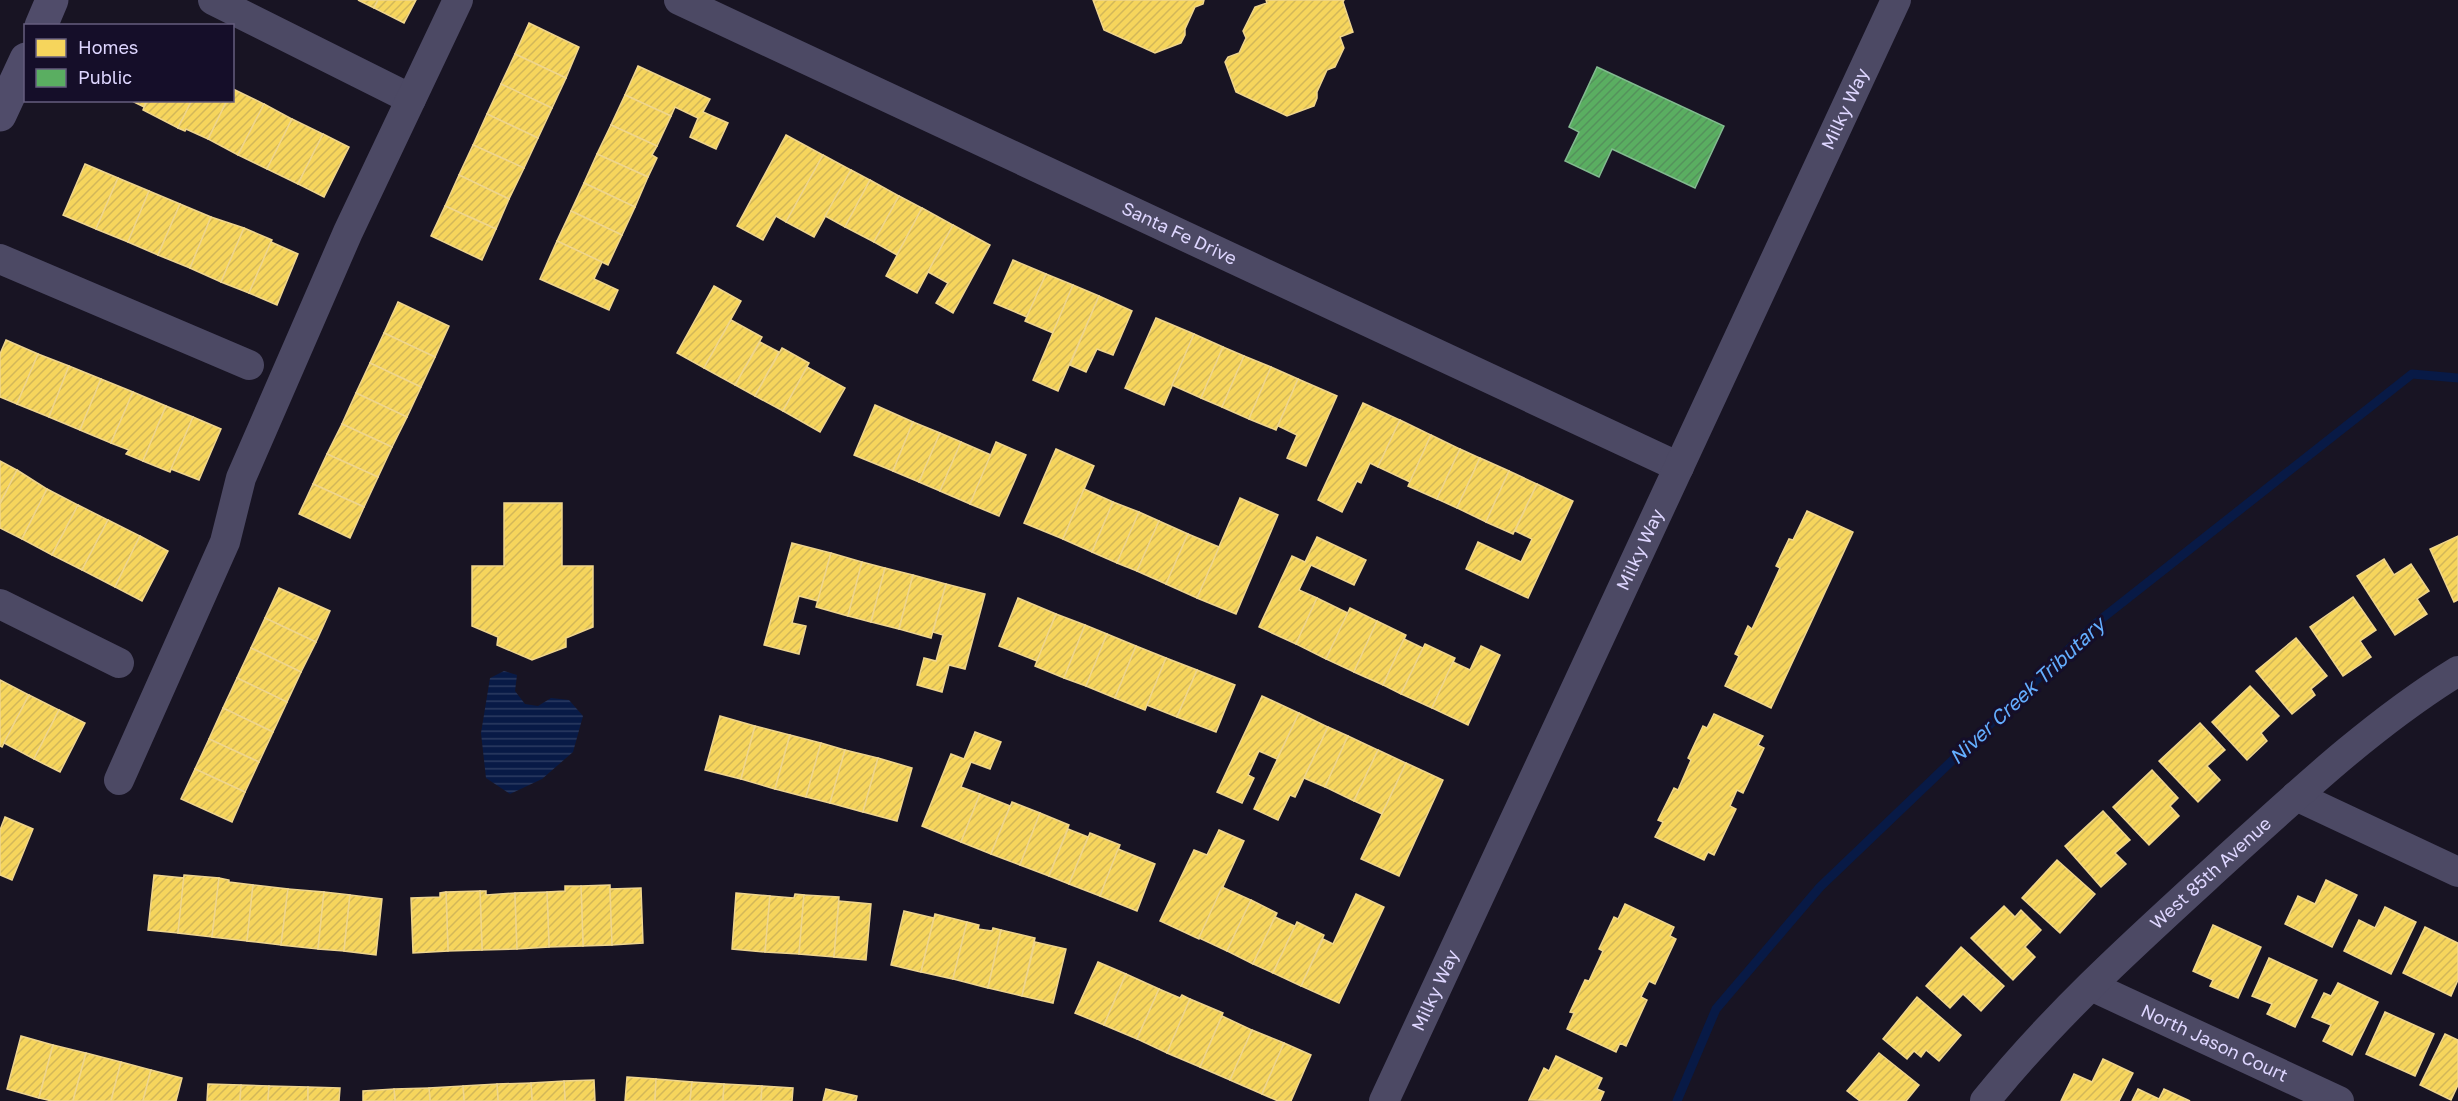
<svg xmlns="http://www.w3.org/2000/svg" width="2458" height="1101" font-family="'Golos Text',sans-serif">
  <defs>
    <pattern id="water-rules" width="6" height="5" patternUnits="userSpaceOnUse" patternTransform="scale(1.5)"><rect width="6" height="5" fill="#081a46"/><path d="M0 2.5h6" fill="none" stroke="#2c3b62"/></pattern>
    <pattern id="homes-hatch" width="6" height="6" patternUnits="userSpaceOnUse" patternTransform="scale(1.5)"><rect width="6" height="6" fill="#f6d55c"/><path d="M-1 1l2-2M0 6l6-6M5 7l2-2" fill="none" stroke="#d2b759"/></pattern>
    <pattern id="public-hatch" width="6" height="6" patternUnits="userSpaceOnUse" patternTransform="scale(1.5)"><rect width="6" height="6" fill="#5aae61"/><path d="M-1 1l2-2M0 6l6-6M5 7l2-2" fill="none" stroke="#54925c"/></pattern>
  </defs>
  <rect width="100%" height="100%" fill="#181423"/>
  <polygon fill="url(#water-rules)" points="504,671 517,675 515,691 525,704 538,706 551,698 569,700 583,716 573,752 542,779 510,794 486,778 481,733 490,678"/>
  <g fill="url(#homes-hatch)" stroke="#efd58d" stroke-width="1.5">
    <polygon points="358,0 378,0 374,8"/>
    <polygon points="378,0 416,0 404,23 374,8"/>
    <polygon points="1093,0 1204,0 1203,4 1195,7 1185,29 1185,35 1181,43 1155,53 1104,30"/>
    <polygon points="1266,0 1344,0 1343,2 1353,32 1340,37 1344,48 1335,67 1327,70 1317,92 1317,98 1314,106 1287,116 1236,92 1225,62 1228,57 1239,53 1246,38 1243,31 1255,7 1267,3"/>
    <polygon points="529,23 579,47 566,78 515,54"/>
    <polygon points="515,54 566,78 552,108 501,84"/>
    <polygon points="638,66 710,99 703,112 728,123 716,149 690,137 698,118 675,107 671,116 625,95"/>
    <polygon points="501,84 552,108 538,138 487,114"/>
    <polygon points="233,89 264,104 238,155 208,139 227,100 232,100"/>
    <polygon points="625,95 671,116 657,146 611,125"/>
    <polygon points="130,100 147,100 144,107"/>
    <polygon points="147,100 192,100 178,128 143,110"/>
    <polygon points="192,100 227,100 208,139 186,129 185,131 178,128"/>
    <polygon points="264,104 292,119 267,169 238,155"/>
    <polygon points="487,114 538,138 524,168 473,145"/>
    <polygon points="292,119 323,134 298,184 267,169"/>
    <polygon points="611,125 657,146 652,155 657,158 648,177 597,154"/>
    <polygon points="323,134 349,147 324,197 298,184"/>
    <polygon points="786,135 823,155 786,222 776,216 763,240 737,226"/>
    <polygon points="473,145 524,168 509,199 459,175"/>
    <polygon points="597,154 648,177 635,207 584,183"/>
    <polygon points="823,155 851,170 814,237 786,222"/>
    <polygon points="85,164 118,178 96,229 63,215"/>
    <polygon points="851,170 870,180 845,227 825,216"/>
    <polygon points="459,175 509,199 496,229 445,206"/>
    <polygon points="118,178 149,191 128,242 96,229"/>
    <polygon points="870,180 899,196 874,242 845,227"/>
    <polygon points="584,183 635,207 622,235 571,211"/>
    <polygon points="149,191 180,204 158,255 128,242"/>
    <polygon points="899,196 922,208 897,255 874,242"/>
    <polygon points="180,204 211,217 190,268 158,255"/>
    <polygon points="445,206 496,229 482,260 431,236"/>
    <polygon points="922,208 953,225 917,293 886,276"/>
    <polygon points="571,211 622,235 608,265 557,241"/>
    <polygon points="211,217 244,228 221,282 190,268"/>
    <polygon points="953,225 990,245 953,313 936,303 948,283 928,272"/>
    <polygon points="244,228 272,240 249,293 221,282"/>
    <polygon points="557,241 602,262 594,279 618,290 609,310 540,279"/>
    <polygon points="271,242 298,254 277,305 249,293"/>
    <polygon points="1013,260 1046,274 1027,317 994,303"/>
    <polygon points="1046,274 1073,285 1053,333 1025,321"/>
    <polygon points="1073,285 1099,296 1058,391 1033,380"/>
    <polygon points="714,286 741,301 704,368 677,353"/>
    <polygon points="1099,296 1132,311 1113,355 1097,349 1086,372 1070,365"/>
    <polygon points="398,302 449,326 435,357 384,333"/>
    <polygon points="1156,318 1194,334 1164,405 1125,388"/>
    <polygon points="731,320 762,337 735,385 704,368"/>
    <polygon points="384,333 435,357 421,387 370,363"/>
    <polygon points="1194,334 1223,347 1201,398 1172,385"/>
    <polygon points="6,340 38,354 17,404 0,397 0,354"/>
    <polygon points="760,342 779,352 755,396 735,385"/>
    <polygon points="1223,347 1244,356 1222,407 1201,398"/>
    <polygon points="782,348 809,363 783,411 755,396"/>
    <polygon points="38,354 69,366 49,417 17,404"/>
    <polygon points="1244,356 1271,367 1249,419 1222,407"/>
    <polygon points="370,363 421,387 407,417 356,393"/>
    <polygon points="69,366 101,379 80,430 49,417"/>
    <polygon points="807,367 845,388 820,432 783,411"/>
    <polygon points="1271,367 1298,379 1276,430 1249,419"/>
    <polygon points="101,379 133,392 111,443 80,430"/>
    <polygon points="1298,379 1337,396 1306,466 1287,458 1297,435 1278,426"/>
    <polygon points="133,392 166,406 143,461 126,454 129,450 111,443"/>
    <polygon points="356,393 407,417 392,447 342,424"/>
    <polygon points="1363,403 1400,420 1378,467 1370,463 1361,483 1357,481 1342,512 1318,500"/>
    <polygon points="875,405 913,422 893,471 854,455"/>
    <polygon points="166,406 193,417 170,472 143,461"/>
    <polygon points="193,417 221,429 199,480 171,469"/>
    <polygon points="1400,420 1431,435 1410,482 1378,467"/>
    <polygon points="913,422 940,433 919,482 893,471"/>
    <polygon points="342,424 392,447 378,477 327,454"/>
    <polygon points="940,433 961,442 940,491 919,482"/>
    <polygon points="1431,435 1460,449 1437,499 1408,486"/>
    <polygon points="961,442 991,455 970,504 940,491"/>
    <polygon points="996,442 1026,455 999,516 970,504"/>
    <polygon points="1056,449 1094,466 1063,539 1024,523"/>
    <polygon points="1460,449 1480,458 1457,508 1437,499"/>
    <polygon points="327,454 378,477 364,507 313,484"/>
    <polygon points="1480,458 1509,471 1486,522 1457,508"/>
    <polygon points="0,461 17,470 0,504"/>
    <polygon points="17,470 47,489 22,539 0,528 0,504"/>
    <polygon points="1509,471 1537,484 1513,534 1486,522"/>
    <polygon points="313,484 364,507 350,538 299,514"/>
    <polygon points="1537,484 1573,501 1528,598 1466,569 1478,542 1521,562 1532,539 1515,531"/>
    <polygon points="47,489 78,505 52,555 22,539"/>
    <polygon points="1084,489 1113,502 1092,552 1063,539"/>
    <polygon points="1240,498 1278,515 1236,614 1197,598"/>
    <polygon points="1113,502 1139,512 1117,563 1092,552"/>
    <polygon points="504,503 562,503 562,566 593,566 593,627 566,638 566,647 532,660 497,645 498,637 472,626 472,566 504,566"/>
    <polygon points="78,505 108,520 82,570 52,555"/>
    <polygon points="1807,511 1853,532 1771,708 1725,686 1739,656 1735,654 1748,626 1752,629 1780,568 1776,566 1789,539 1793,540"/>
    <polygon points="1139,512 1159,521 1137,571 1117,563"/>
    <polygon points="108,520 140,536 115,587 82,570"/>
    <polygon points="1159,521 1188,534 1166,584 1137,571"/>
    <polygon points="1188,534 1219,547 1197,598 1166,584"/>
    <polygon points="140,536 168,551 142,601 115,587"/>
    <polygon points="2458,536 2458,600 2454,602 2430,549"/>
    <polygon points="1317,537 1366,560 1354,585 1311,565 1299,590 1317,598 1296,644 1259,627 1292,556 1305,562"/>
    <polygon points="792,543 831,553 818,601 799,596 792,623 806,626 799,654 764,645"/>
    <polygon points="831,553 862,562 848,616 816,607"/>
    <polygon points="2384,559 2394,575 2411,564 2429,591 2417,599 2427,614 2395,635 2357,576"/>
    <polygon points="862,562 885,568 871,622 848,616"/>
    <polygon points="885,568 913,575 899,629 871,622"/>
    <polygon points="913,575 946,584 931,638 899,629"/>
    <polygon points="946,584 985,594 965,669 949,665 942,692 917,685 924,658 936,661 943,635 933,632"/>
    <polygon points="279,588 330,611 316,642 265,618"/>
    <polygon points="2353,597 2376,630 2360,641 2371,657 2343,676 2310,627"/>
    <polygon points="1018,598 1056,614 1037,661 999,646"/>
    <polygon points="1317,598 1348,613 1326,659 1296,644"/>
    <polygon points="1350,608 1377,621 1354,672 1326,659"/>
    <polygon points="1056,614 1085,625 1064,678 1035,666"/>
    <polygon points="265,618 316,642 301,672 251,648"/>
    <polygon points="1377,621 1406,635 1383,685 1354,672"/>
    <polygon points="1085,625 1107,634 1086,686 1064,678"/>
    <polygon points="1107,634 1136,646 1115,698 1086,686"/>
    <polygon points="2296,638 2327,676 2311,689 2315,695 2292,714 2256,671"/>
    <polygon points="1404,639 1423,648 1401,694 1383,685"/>
    <polygon points="1425,644 1455,658 1432,708 1401,694"/>
    <polygon points="1136,646 1166,658 1145,710 1115,698"/>
    <polygon points="1481,646 1500,655 1468,725 1432,708 1453,662 1470,670"/>
    <polygon points="251,648 301,672 287,702 237,678"/>
    <polygon points="1166,658 1197,670 1177,717 1147,705"/>
    <polygon points="1197,670 1235,685 1216,732 1177,717"/>
    <polygon points="237,678 287,702 273,732 223,708"/>
    <polygon points="0,680 29,695 2,747 0,746"/>
    <polygon points="2250,686 2279,716 2261,733 2267,741 2247,760 2212,722"/>
    <polygon points="29,695 59,710 34,759 4,743"/>
    <polygon points="1262,696 1299,713 1277,759 1259,751 1248,775 1254,778 1242,803 1217,792"/>
    <polygon points="223,708 273,732 259,762 209,739"/>
    <polygon points="59,710 85,723 60,772 34,759"/>
    <polygon points="1299,713 1328,727 1295,797 1290,795 1278,820 1254,809"/>
    <polygon points="1714,714 1763,736 1758,745 1764,748 1743,793 1737,790 1730,806 1736,809 1714,855 1708,852 1704,860 1655,837 1663,822 1658,820 1674,788 1678,790 1691,760 1688,758 1703,726 1707,728"/>
    <polygon points="720,716 755,726 741,779 705,770"/>
    <polygon points="2200,723 2225,750 2207,766 2220,780 2198,802 2159,761"/>
    <polygon points="755,726 790,735 775,789 741,779"/>
    <polygon points="1328,727 1348,736 1325,787 1304,778"/>
    <polygon points="975,732 1001,742 990,769 971,762 961,787 980,794 961,842 922,826 951,754 964,759"/>
    <polygon points="790,735 821,743 806,797 775,789"/>
    <polygon points="1348,736 1378,750 1354,801 1325,787"/>
    <polygon points="209,739 259,762 245,792 195,769"/>
    <polygon points="821,743 845,750 830,803 806,797"/>
    <polygon points="845,750 878,758 863,812 830,803"/>
    <polygon points="1378,750 1406,763 1382,814 1354,801"/>
    <polygon points="878,758 912,768 897,821 863,812"/>
    <polygon points="1406,763 1443,780 1399,876 1361,859"/>
    <polygon points="195,769 245,792 232,822 181,799"/>
    <polygon points="2152,770 2178,798 2170,806 2179,816 2149,845 2113,807"/>
    <polygon points="980,794 1010,806 991,854 961,842"/>
    <polygon points="1012,802 1040,813 1020,865 991,854"/>
    <polygon points="2103,811 2130,840 2115,853 2126,864 2101,887 2065,846"/>
    <polygon points="1040,813 1069,825 1049,876 1020,865"/>
    <polygon points="5,817 33,829 12,880 0,875 0,830"/>
    <polygon points="1068,829 1088,837 1069,884 1049,876"/>
    <polygon points="1219,830 1244,841 1199,939 1160,921 1194,850 1207,855"/>
    <polygon points="1090,833 1120,845 1100,896 1069,884"/>
    <polygon points="1118,849 1155,864 1137,911 1100,896"/>
    <polygon points="2057,860 2095,894 2060,933 2022,898"/>
    <polygon points="154,875 184,878 178,933 148,930"/>
    <polygon points="184,875 219,878 212,937 178,933"/>
    <polygon points="219,878 229,880 229,882 253,885 247,941 212,937"/>
    <polygon points="2326,880 2357,895 2332,947 2285,924 2298,896 2315,904"/>
    <polygon points="253,885 288,889 281,945 247,941"/>
    <polygon points="610,885 612,945 583,946 581,886"/>
    <polygon points="565,886 581,886 583,946 549,947 547,892 565,891"/>
    <polygon points="1222,887 1251,900 1227,951 1199,938"/>
    <polygon points="641,888 643,943 612,945 610,889"/>
    <polygon points="288,889 324,892 318,949 281,945"/>
    <polygon points="480,891 486,891 486,895 515,893 517,949 482,950"/>
    <polygon points="480,891 482,950 448,951 446,892"/>
    <polygon points="324,892 350,895 344,951 318,949"/>
    <polygon points="446,892 448,951 413,953 411,898 440,897 440,893"/>
    <polygon points="547,892 549,947 517,949 515,893"/>
    <polygon points="736,893 770,896 765,952 732,949"/>
    <polygon points="795,894 804,895 799,954 765,952 770,896 794,898"/>
    <polygon points="1356,894 1384,907 1339,1003 1301,986 1323,939 1333,944"/>
    <polygon points="350,895 382,899 376,955 344,951"/>
    <polygon points="804,895 839,897 834,957 799,954"/>
    <polygon points="1251,900 1277,913 1253,964 1227,951"/>
    <polygon points="839,901 871,904 866,960 834,957"/>
    <polygon points="1625,904 1674,927 1670,936 1676,939 1655,984 1649,981 1641,997 1647,1000 1626,1046 1620,1043 1616,1052 1567,1029 1574,1013 1570,1012 1585,980 1589,981 1603,951 1599,949 1614,917 1618,919"/>
    <polygon points="2004,906 2015,917 2021,910 2041,930 2025,947 2035,957 2013,980 1971,938"/>
    <polygon points="2385,907 2416,922 2391,974 2344,951 2359,920 2375,928"/>
    <polygon points="904,911 934,918 921,972 891,965"/>
    <polygon points="935,914 967,922 953,979 921,972"/>
    <polygon points="1275,917 1295,926 1273,973 1253,964"/>
    <polygon points="967,922 979,925 978,929 992,931 993,928 1001,930 988,988 953,979"/>
    <polygon points="1297,922 1324,935 1301,986 1273,973"/>
    <polygon points="2213,925 2261,947 2238,998 2210,986 2213,980 2193,971"/>
    <polygon points="2425,927 2458,943 2458,980 2451,996 2403,973"/>
    <polygon points="1001,930 1035,938 1022,996 988,988"/>
    <polygon points="1035,942 1066,949 1053,1003 1022,996"/>
    <polygon points="1961,947 2004,986 1981,1011 1963,994 1950,1008 1926,986"/>
    <polygon points="2269,958 2317,980 2295,1027 2267,1014 2272,1004 2252,996"/>
    <polygon points="1098,962 1126,974 1104,1025 1075,1013"/>
    <polygon points="1126,974 1159,989 1137,1039 1104,1025"/>
    <polygon points="2338,983 2378,1002 2352,1055 2323,1041 2331,1025 2312,1017 2324,993 2331,996"/>
    <polygon points="1159,989 1180,998 1182,995 1190,999 1167,1053 1137,1039"/>
    <polygon points="1917,997 1961,1035 1939,1061 1926,1050 1921,1057 1914,1051 1907,1059 1883,1039"/>
    <polygon points="1190,999 1223,1013 1200,1067 1167,1053"/>
    <polygon points="2385,1012 2434,1034 2415,1076 2366,1054"/>
    <polygon points="1222,1016 1252,1030 1230,1080 1200,1067"/>
    <polygon points="1252,1030 1284,1043 1262,1094 1230,1080"/>
    <polygon points="2445,1034 2458,1040 2458,1085 2451,1100 2420,1085"/>
    <polygon points="21,1036 53,1045 39,1098 7,1089"/>
    <polygon points="1284,1043 1311,1055 1291,1101 1278,1101 1262,1094"/>
    <polygon points="53,1045 86,1053 73,1101 52,1101 39,1098"/>
    <polygon points="86,1053 121,1062 111,1101 73,1101"/>
    <polygon points="1879,1053 1919,1085 1906,1101 1860,1101 1847,1091"/>
    <polygon points="1556,1056 1602,1078 1597,1089 1604,1092 1600,1101 1529,1100 1544,1068 1549,1071"/>
    <polygon points="2103,1059 2133,1073 2119,1101 2061,1101 2074,1074 2092,1082"/>
    <polygon points="121,1062 151,1070 143,1101 111,1101"/>
    <polygon points="151,1070 182,1078 176,1101 143,1101"/>
    <polygon points="627,1077 656,1079 655,1101 625,1101"/>
    <polygon points="656,1079 692,1082 690,1101 655,1101"/>
    <polygon points="594,1080 595,1101 565,1101 564,1081"/>
    <polygon points="564,1081 565,1101 532,1101 531,1083"/>
    <polygon points="692,1082 724,1084 723,1101 690,1101"/>
    <polygon points="531,1083 532,1101 498,1101 497,1084"/>
    <polygon points="208,1084 241,1085 240,1101 207,1101"/>
    <polygon points="497,1084 498,1101 464,1101 463,1086"/>
    <polygon points="724,1084 762,1086 761,1101 723,1101"/>
    <polygon points="241,1085 269,1086 268,1101 240,1101"/>
    <polygon points="269,1086 308,1087 308,1101 268,1101"/>
    <polygon points="463,1086 464,1101 430,1101 429,1088"/>
    <polygon points="762,1086 793,1088 792,1101 761,1101"/>
    <polygon points="308,1087 340,1088 339,1101 308,1101"/>
    <polygon points="429,1088 430,1101 395,1101 394,1089"/>
    <polygon points="394,1089 395,1101 363,1101 363,1091"/>
    <polygon points="826,1089 857,1096 856,1101 823,1101"/>
    <polygon points="2138,1089 2159,1099 2164,1089 2190,1101 2132,1101"/>
  </g>
  <polygon fill="url(#public-hatch)" stroke="#82ba90" stroke-width="1.5" points="1597,67 1724,126 1695,188 1612,149 1599,177 1565,161 1579,132 1569,127"/>
  <g fill="none" stroke-linecap="round" stroke-linejoin="round">
    <polyline stroke="#081a46" stroke-width="9" points="1677,1101 1716,1009 1820,887 2095,624 2412,374 2458,378"/>
    <g stroke="#4c4964" stroke-width="30">
      <polyline points="213,0 411,99"/>
      <path id="s1" d="M679,0l1000,467"/>
      <polyline points="0,259 249,365"/>
      <polyline points="0,604 119,663"/>
      <polyline points="119,780 225,542 241,478 348,232 458,0"/>
      <polyline points="2296,796 2458,872"/>
      <path id="s2" d="M2091,986l248,115"/>
      <path id="s3" d="M1384,1101l512,-1101"/>
      <path id="s4" d="M1985,1101c70,-87 155,-163 237,-238 75,-68 150,-139 236,-192"/>
    </g>
    <g stroke="#504c6a" stroke-width="33">
      <polyline points="41,26 52,0"/>
      <polyline points="0,115 26,59"/>
    </g>
  </g>
  <g text-anchor="middle" stroke-width="6" stroke-linejoin="round" paint-order="stroke">
    <g font-size="18" fill="#ded6ff" stroke="#150e29">
      <text dy="6" stroke="none"><textPath href="#s3" startOffset="1094">Milky Way</textPath></text>
      <text dy="6" stroke="none"><textPath href="#s1" startOffset="552">Santa Fe Drive</textPath></text>
      <text dy="6" stroke="none"><textPath href="#s3" startOffset="608">Milky Way</textPath></text>
      <text dy="6" stroke="none"><textPath href="#s4" startOffset="321">West 85th Avenue</textPath></text>
      <text dy="6" stroke="none"><textPath href="#s3" startOffset="122">Milky Way</textPath></text>
      <text dy="6" stroke="none"><textPath href="#s2" startOffset="136">North Jason Court</textPath></text>
    </g>
    <g font-size="20" font-style="italic" fill="#64aeff" stroke="#150e29">
      <text transform="translate(2027 691) rotate(-43)" y="7">Niver Creek Tributary</text>
    </g>
  </g>
  <rect x="24" y="24" width="210" height="78" fill="#150e29" stroke="#655e7f" stroke-width="1.5"/>
  <rect x="36" y="39" width="30" height="18" fill="#f6d55c" stroke="#655e7f" stroke-width="1.5"/>
  <text x="78" y="54" font-size="18" fill="#ded6ff">Homes</text>
  <rect x="36" y="69" width="30" height="18" fill="#5aae61" stroke="#655e7f" stroke-width="1.5"/>
  <text x="78" y="84" font-size="18" fill="#ded6ff">Public</text>
</svg>
